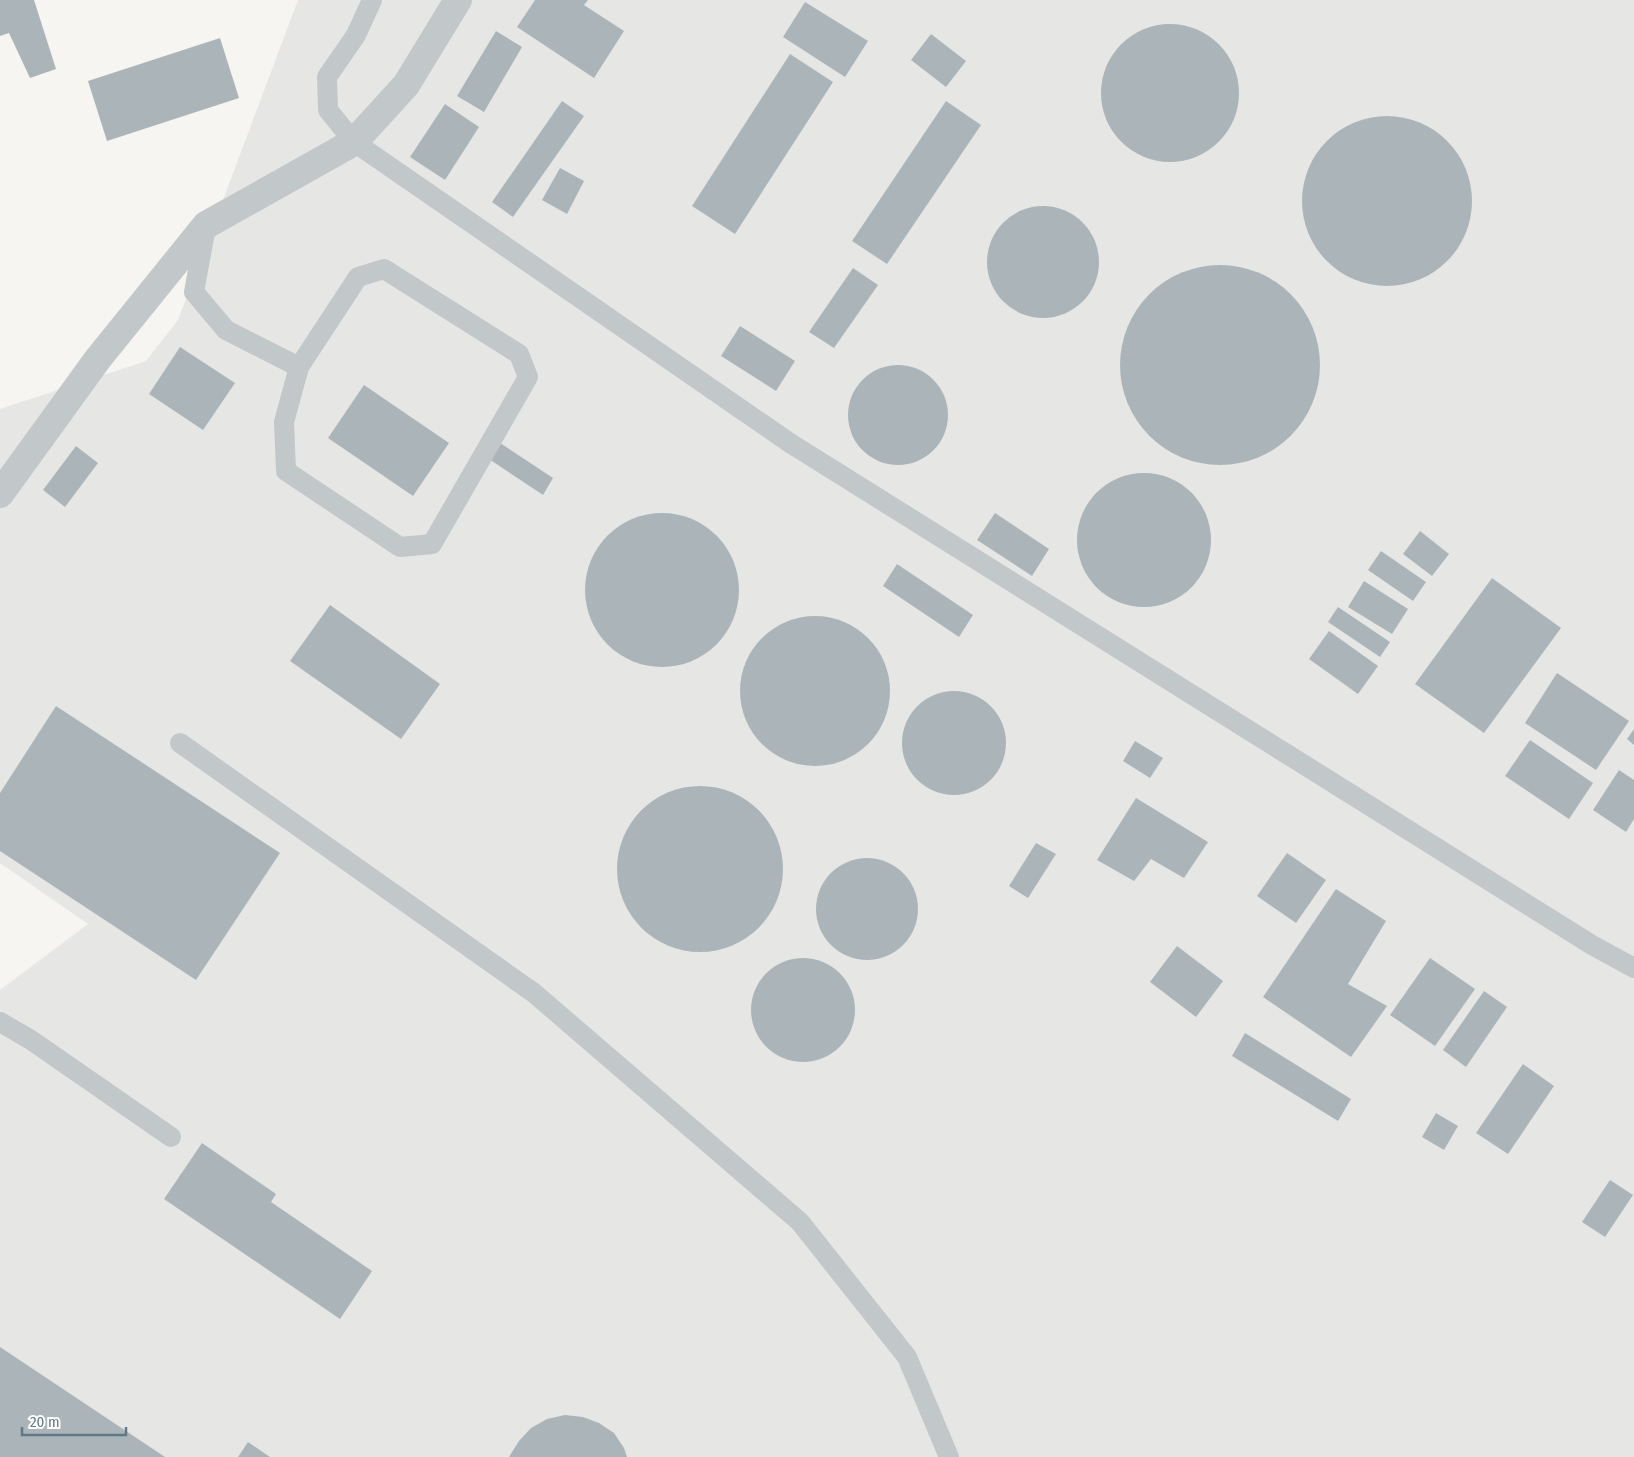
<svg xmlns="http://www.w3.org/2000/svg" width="1634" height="1457" font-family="'Fira Sans Condensed',sans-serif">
  <rect width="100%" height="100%" fill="#f6f5f1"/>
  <polygon fill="#e6e7e5" points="298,0 1634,0 1634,1457 0,1457 0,990 88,924 0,863 0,409 146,361 178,320"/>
  <g fill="#abb5b9">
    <polygon points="0,0 34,0 56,69 30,78 9,33 0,36"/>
    <polygon points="535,0 588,0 584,5 624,31 594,78 517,27"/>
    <polygon points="805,2 868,41 845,77 783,37"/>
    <circle cx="1170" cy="93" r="69"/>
    <polygon points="496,31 522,47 484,112 457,96"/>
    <polygon points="931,34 966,61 946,87 911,60"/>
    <polygon points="220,38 239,98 107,141 88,81"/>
    <polygon points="790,54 833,82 735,234 692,206"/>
    <polygon points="562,101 584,116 513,217 492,202"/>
    <polygon points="946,101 981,125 887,264 852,241"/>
    <polygon points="445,104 479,127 445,180 410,157"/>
    <circle cx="1387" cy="201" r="85"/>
    <polygon points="560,168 584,181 567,214 542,200"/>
    <circle cx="1043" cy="262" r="56"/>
    <circle cx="1220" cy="365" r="100"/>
    <polygon points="853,268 878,285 834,348 809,332"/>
    <polygon points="740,326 795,361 776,391 721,356"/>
    <polygon points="180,347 235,383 203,430 149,394"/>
    <circle cx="898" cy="415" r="50"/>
    <polygon points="364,385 449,443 413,496 328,438"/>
    <polygon points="500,443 553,478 543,495 489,459"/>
    <polygon points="76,446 98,463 65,507 43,490"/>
    <circle cx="1144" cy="540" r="67"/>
    <circle cx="662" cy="590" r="77"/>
    <polygon points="995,513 1049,549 1032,576 977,540"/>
    <polygon points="1420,531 1449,554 1432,576 1403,554"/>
    <polygon points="1381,551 1426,582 1413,601 1368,570"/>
    <polygon points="897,564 973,615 959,637 883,586"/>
    <polygon points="1492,578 1561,628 1484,733 1415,684"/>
    <polygon points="1364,581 1408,609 1392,634 1348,607"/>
    <polygon points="330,605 440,684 401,739 290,661"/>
    <polygon points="1338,607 1390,642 1380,657 1328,622"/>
    <circle cx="815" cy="691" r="75"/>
    <polygon points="1329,631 1378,666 1358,694 1309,659"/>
    <polygon points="1557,673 1629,721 1596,770 1525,723"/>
    <circle cx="954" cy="743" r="52"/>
    <polygon points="56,706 280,853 196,980 0,851 0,793"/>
    <polygon points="1634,729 1634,745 1627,739"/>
    <polygon points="1530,740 1593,783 1569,819 1505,776"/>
    <polygon points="1135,741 1163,758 1150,778 1123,761"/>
    <polygon points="1619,770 1634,780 1634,819 1626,832 1593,810"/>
    <circle cx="700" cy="869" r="83"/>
    <polygon points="1136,798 1208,842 1184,878 1151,859 1134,881 1097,860"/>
    <polygon points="1036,843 1056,854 1028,898 1009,886"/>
    <polygon points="1287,853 1326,880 1296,923 1257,896"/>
    <circle cx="867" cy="909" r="51"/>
    <polygon points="1336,889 1386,921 1348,984 1387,1006 1351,1057 1263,997"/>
    <polygon points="1177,946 1223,981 1196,1017 1150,982"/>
    <circle cx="803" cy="1010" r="52"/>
    <polygon points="1430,958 1475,989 1435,1046 1390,1015"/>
    <polygon points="1484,991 1507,1007 1466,1067 1443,1050"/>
    <polygon points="1245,1033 1351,1099 1338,1121 1232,1056"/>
    <polygon points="1523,1064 1554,1086 1508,1154 1476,1133"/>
    <polygon points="1436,1113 1458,1126 1444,1150 1422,1137"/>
    <polygon points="202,1143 276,1194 271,1202 372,1271 340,1319 164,1199"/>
    <polygon points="1610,1180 1633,1195 1605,1237 1582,1222"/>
    <polygon points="0,1347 165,1457 0,1457"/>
    <polygon points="565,1415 583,1417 599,1423 614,1433 624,1448 627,1457 509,1457 519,1441 531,1428 547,1419"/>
    <polygon points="248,1442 270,1457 238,1457"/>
  </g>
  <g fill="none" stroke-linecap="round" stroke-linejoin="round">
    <g stroke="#c2c7ca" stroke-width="20">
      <polyline points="372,0 356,35 327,77 328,110 354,142 790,443 1592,945 1634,968"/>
      <polyline points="206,227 194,292 226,330 299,367"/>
      <polygon points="384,269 519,354 528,377 432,544 400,547 286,471 284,422 299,367 358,277"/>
      <polyline points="180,743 534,993 800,1222 907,1357 949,1457"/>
      <polyline points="0,1022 31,1040 171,1137"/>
    </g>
    <polyline stroke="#c2c7ca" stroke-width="28" points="0,494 97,360 206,225 354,142 406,85 458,0"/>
  </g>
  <path d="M22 1427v8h104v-8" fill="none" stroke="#627885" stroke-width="2.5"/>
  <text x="30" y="1427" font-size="15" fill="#627885" stroke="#ffffff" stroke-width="4" paint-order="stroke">20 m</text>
</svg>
